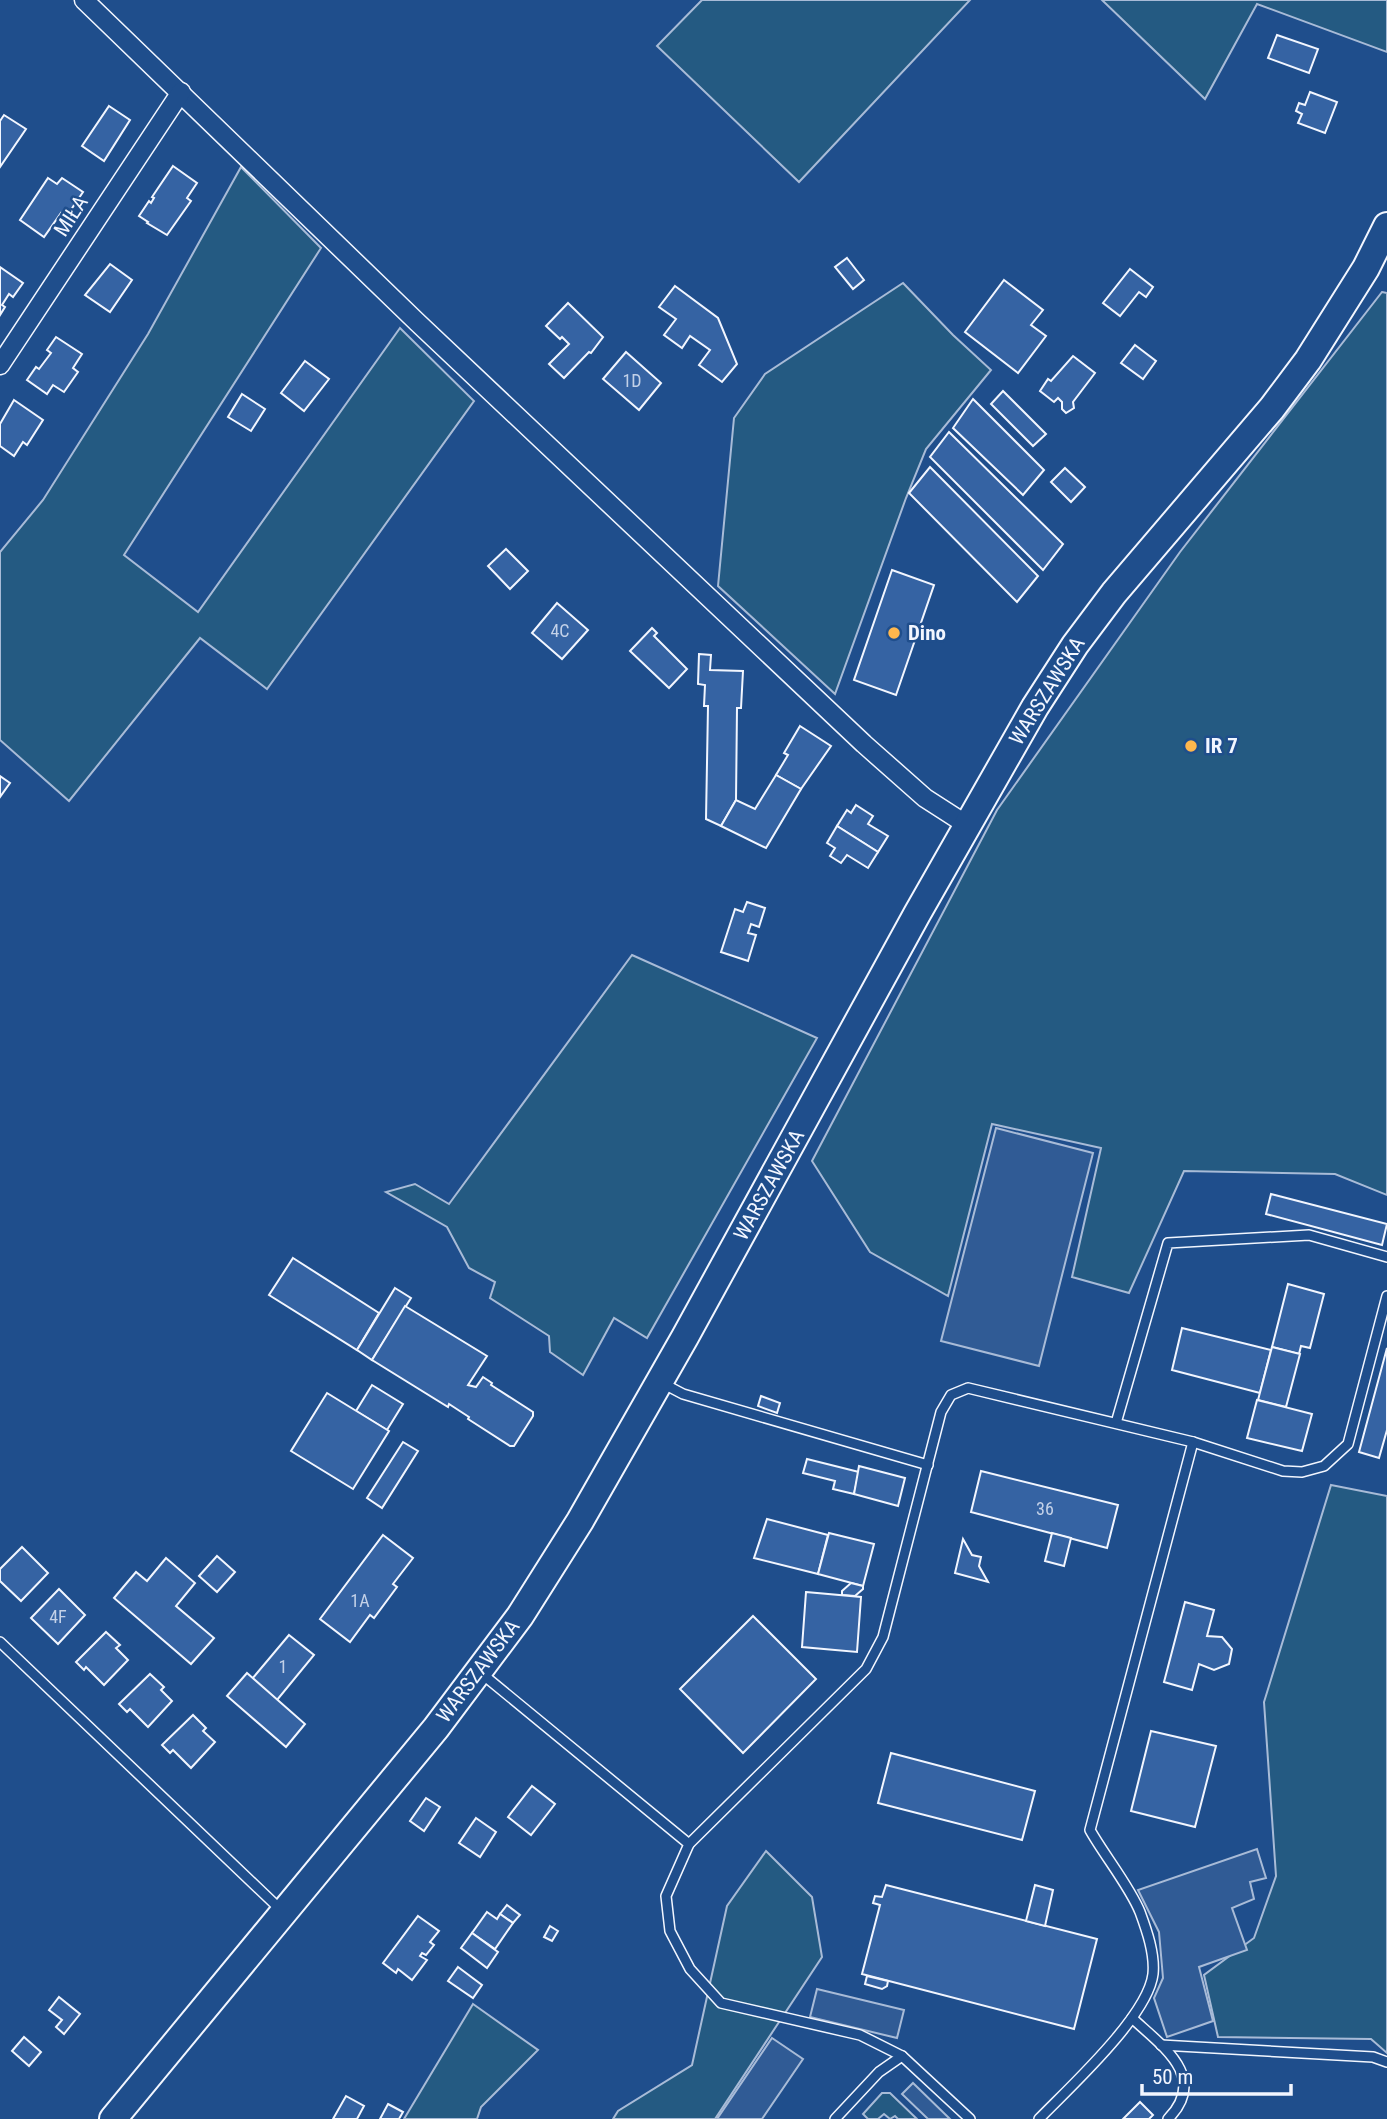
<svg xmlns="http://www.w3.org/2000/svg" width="1387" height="2119" font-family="'Roboto Condensed',sans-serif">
  <rect width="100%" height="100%" fill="#1f4e8c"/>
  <g fill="#245a82" stroke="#a8bbd7" stroke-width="2">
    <polygon points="702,0 970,0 799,182 657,46"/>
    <polygon points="1102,0 1387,0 1387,52 1257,4 1205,99"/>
    <polygon points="241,167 321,248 124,555 198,612 400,328 474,401 267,689 200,638 69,801 0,740 0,552 43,500 148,334"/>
    <polygon points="903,283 953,335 991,370 926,449 906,498 835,694 718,586 734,418 765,374"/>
    <polygon points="1382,292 1387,293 1387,1195 1335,1174 1184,1171 1129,1293 1072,1277 1101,1148 992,1124 948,1296 870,1252 812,1161 997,810 1180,552"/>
    <polygon points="632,955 817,1038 647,1338 614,1318 583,1375 550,1352 549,1336 490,1298 495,1282 469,1268 447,1227 386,1192 415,1184 449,1204"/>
    <polygon points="1331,1485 1387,1496 1387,2053 1371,2039 1218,2037 1204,1975 1254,1938 1276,1876 1264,1702"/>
    <polygon points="766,1851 812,1897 822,1957 715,2119 613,2119 618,2111 692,2065 727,1906"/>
    <polygon points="473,2004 538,2050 481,2107 477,2119 404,2119"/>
    <polygon points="882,2093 890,2093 917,2119 898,2119 895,2116 890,2119 884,2114 878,2119 868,2119 863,2114"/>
  </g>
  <g fill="#305b95" stroke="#a8bbd7" stroke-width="2">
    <polygon points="996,1128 1093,1153 1039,1366 941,1341"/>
    <polygon points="1257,1849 1266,1878 1250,1882 1254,1899 1232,1908 1247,1950 1199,1967 1213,2021 1167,2037 1154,1998 1163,1978 1159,1932 1138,1890"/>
    <polygon points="817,1989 904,2010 897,2038 810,2017"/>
    <polygon points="772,2038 803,2059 762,2119 717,2119"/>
    <polygon points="913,2083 950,2119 928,2119 902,2094"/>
  </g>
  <g fill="#3563a3" stroke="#f2f6ff" stroke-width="2">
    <polygon points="1277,35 1318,49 1309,73 1268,58"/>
    <polygon points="1310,92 1337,102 1325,133 1298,123 1302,114 1296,111 1299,103 1305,105"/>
    <polygon points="109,106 130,120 104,161 82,146"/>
    <polygon points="4,115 26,129 0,167 0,121"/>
    <polygon points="173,166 197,183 187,198 191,201 167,235 147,223 148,222 139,216 149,201 151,203 154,198 152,197"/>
    <polygon points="48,178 57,184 62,178 83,192 66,217 61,213 44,237 20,220"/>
    <polygon points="847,258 864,280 853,289 835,267"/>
    <polygon points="110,264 132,280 110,312 85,295"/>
    <polygon points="0,267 23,283 13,297 9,294 2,305 5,307 0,315"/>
    <polygon points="1130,269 1153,287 1146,297 1139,292 1120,316 1103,303"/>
    <polygon points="1004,280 1043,310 1031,325 1046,336 1018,373 965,332"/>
    <polygon points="675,286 718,318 737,364 722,382 699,365 710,350 690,336 682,348 664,335 676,319 659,307"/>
    <polygon points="568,303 603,337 591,353 589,352 564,378 549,364 569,344 562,337 560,339 546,326"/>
    <polygon points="56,337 82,354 73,368 78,372 64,392 53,385 47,394 27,380 36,367 39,369 51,353 47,350"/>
    <polygon points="1135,345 1156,361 1143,379 1121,363"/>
    <polygon points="626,352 661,383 639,410 603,379"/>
    <polygon points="1073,356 1095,373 1073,402 1074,408 1066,413 1062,409 1062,402 1058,398 1054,402 1040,391 1048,379 1051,381"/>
    <polygon points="305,361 329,379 304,411 281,393"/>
    <polygon points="1003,391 1046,434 1033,446 991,404"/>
    <polygon points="242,394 265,409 251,431 228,417"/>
    <polygon points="973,399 1044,470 1023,495 953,428"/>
    <polygon points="14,400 43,420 27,445 23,442 14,456 0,446 0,424"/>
    <polygon points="949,432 1063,544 1043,570 930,457"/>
    <polygon points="930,467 1038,576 1017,602 909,493"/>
    <polygon points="1065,468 1085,487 1071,502 1051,482"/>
    <polygon points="506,549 528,571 510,589 488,566"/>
    <polygon points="892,570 934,585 896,695 854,680"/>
    <polygon points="557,603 588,630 562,659 532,633"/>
    <polygon points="652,628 657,633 654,636 687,669 669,688 630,651"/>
    <polygon points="699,654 711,655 710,670 743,671 741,708 737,708 736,800 721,826 706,819 708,706 704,706 705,685 698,684"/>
    <polygon points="800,726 831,746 801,789 776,775 788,755 784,753"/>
    <polygon points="776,775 801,789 766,848 721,826 736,800 755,809"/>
    <polygon points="0,776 10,783 0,797"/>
    <polygon points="856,805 873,816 868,824 888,836 878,852 837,826 847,810 851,813"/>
    <polygon points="837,826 878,852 868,868 847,855 841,863 830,856 835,848 827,843"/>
    <polygon points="747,902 765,908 759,927 751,924 748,933 756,935 748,961 721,952 735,909 743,912"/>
    <polygon points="1271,1194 1387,1224 1382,1245 1266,1214"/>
    <polygon points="293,1258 379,1313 357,1350 269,1295"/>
    <polygon points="1288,1284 1324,1294 1310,1348 1301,1346 1299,1354 1272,1347"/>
    <polygon points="395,1288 411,1298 372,1360 357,1350"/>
    <polygon points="405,1306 487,1356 468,1385 476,1387 483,1377 492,1383 491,1385 533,1412 533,1416 514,1446 510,1446 468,1419 469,1417 449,1404 448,1407 372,1360"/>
    <polygon points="1182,1328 1271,1350 1260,1393 1172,1370"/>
    <polygon points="1272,1347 1300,1354 1286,1407 1258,1400"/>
    <polygon points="1387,1348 1387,1430 1379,1458 1359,1452"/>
    <polygon points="372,1385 403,1404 387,1430 356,1411"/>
    <polygon points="327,1393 389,1431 353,1489 291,1451"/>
    <polygon points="761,1396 780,1403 777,1413 758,1406"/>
    <polygon points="1257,1400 1312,1414 1302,1451 1247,1438"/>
    <polygon points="403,1442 418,1451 382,1508 367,1498"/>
    <polygon points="807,1459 859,1472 854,1494 833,1489 835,1481 803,1473"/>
    <polygon points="859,1466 905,1478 898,1506 854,1494"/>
    <polygon points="981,1471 1118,1505 1107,1548 971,1512"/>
    <polygon points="767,1519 828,1535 818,1574 754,1558"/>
    <polygon points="829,1533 874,1544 863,1586 818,1574"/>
    <polygon points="1052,1533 1071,1538 1064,1566 1045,1561"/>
    <polygon points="383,1535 413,1558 393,1584 397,1587 374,1618 370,1615 350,1642 320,1619"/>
    <polygon points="963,1539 972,1555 981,1557 979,1566 988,1582 955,1573"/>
    <polygon points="22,1547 48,1573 21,1601 0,1581 0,1569"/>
    <polygon points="217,1556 235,1572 217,1592 199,1576"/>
    <polygon points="166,1558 195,1583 176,1606 214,1638 191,1664 114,1598 136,1572 147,1581"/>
    <polygon points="851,1583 863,1586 863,1589 855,1596 842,1595 842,1591"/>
    <polygon points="59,1589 85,1615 58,1644 31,1618"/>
    <polygon points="806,1592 861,1597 857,1652 802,1647"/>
    <polygon points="1185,1602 1214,1610 1207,1636 1222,1637 1232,1649 1229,1664 1214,1670 1199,1664 1192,1690 1164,1682"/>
    <polygon points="753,1616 816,1679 743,1753 680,1689"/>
    <polygon points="106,1632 120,1645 116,1648 128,1660 104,1685 86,1667 84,1670 76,1662"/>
    <polygon points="289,1635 314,1655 277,1700 252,1679"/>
    <polygon points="247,1673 305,1724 286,1747 227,1696"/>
    <polygon points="150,1674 164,1687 161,1690 172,1701 148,1727 130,1709 127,1712 119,1704"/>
    <polygon points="193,1715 206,1728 203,1731 215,1742 191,1768 173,1750 170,1753 162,1745"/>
    <polygon points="1151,1731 1216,1746 1195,1827 1131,1811"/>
    <polygon points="891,1753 1035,1791 1022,1840 878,1803"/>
    <polygon points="532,1786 555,1804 531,1835 508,1817"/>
    <polygon points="426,1798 440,1807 424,1831 410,1821"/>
    <polygon points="476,1818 496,1832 480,1857 459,1843"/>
    <polygon points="886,1885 1097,1939 1074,2029 862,1974 880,1905 873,1903 875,1896 882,1897"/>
    <polygon points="1035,1885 1053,1890 1045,1926 1026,1921"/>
    <polygon points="507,1905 520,1915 513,1923 500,1914"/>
    <polygon points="487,1912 497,1919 500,1914 513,1923 495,1949 472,1933"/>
    <polygon points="418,1916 439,1931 430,1942 434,1945 426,1955 422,1953 420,1956 427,1960 412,1980 398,1969 396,1973 383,1963"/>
    <polygon points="550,1926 558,1931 552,1941 544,1937"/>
    <polygon points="472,1933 498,1952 487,1968 461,1948"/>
    <polygon points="458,1967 482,1985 473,1998 448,1981"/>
    <polygon points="867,1976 888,1981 887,1986 882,1989 865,1984"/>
    <polygon points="59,1997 80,2014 64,2034 56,2027 62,2020 49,2010"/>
    <polygon points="24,2037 41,2052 29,2066 12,2051"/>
    <polygon points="346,2096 364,2106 357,2119 333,2119"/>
    <polygon points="1140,2102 1153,2115 1149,2119 1123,2119"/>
    <polygon points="388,2104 403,2112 399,2119 380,2119"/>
  </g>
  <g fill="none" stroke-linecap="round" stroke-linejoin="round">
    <g stroke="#f2f6ff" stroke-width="12">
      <g id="lane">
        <polyline points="662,1383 683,1394 928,1465"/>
        <polyline points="1116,1423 1168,1243 1309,1235 1387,1257"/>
        <polyline points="1193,1442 1283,1471 1302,1472 1324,1466 1348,1444 1387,1296"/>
        <polyline points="0,1642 282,1911"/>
        <polyline points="481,1673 689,1844 666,1896 670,1931 690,1969 721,2003 860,2035 902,2056 970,2119"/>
        <path d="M689,1844l177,-175 17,-32 58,-225 10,-17 17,-7 225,54 -103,388c14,25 40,57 50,82 7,19 15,42 13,62 -5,42 -83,113 -114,145"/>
        <path d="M1132,2018c30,28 77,59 36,101"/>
        <polyline points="1161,2045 1373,2057 1387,2062"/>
        <polyline points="835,2119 879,2072 902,2056"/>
      </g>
    </g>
    <g stroke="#f2f6ff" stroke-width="21">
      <g id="street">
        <polyline points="84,0 417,322 864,744 925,798 967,825"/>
        <polyline points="0,365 181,92"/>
      </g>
    </g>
    <g stroke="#f2f6ff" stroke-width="30">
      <polyline id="secondary" points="113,2119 436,1728 520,1616 580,1521 685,1337 917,914 1035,707 1075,645 1114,593 1272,408 1308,360 1366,268 1387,226"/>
    </g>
    <use href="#lane" stroke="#1f4e8c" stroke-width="9"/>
    <use href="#street" stroke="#1f4e8c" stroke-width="18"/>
    <use href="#secondary" stroke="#1f4e8c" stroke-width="26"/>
  </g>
  <g fill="#ffb74d" stroke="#1f4e8c" stroke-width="2.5">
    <circle cx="894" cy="633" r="7"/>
    <circle cx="1191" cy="746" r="7"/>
  </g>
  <g text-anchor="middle" stroke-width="5" stroke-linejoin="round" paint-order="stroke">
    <g font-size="18" fill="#c3d1e8">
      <text x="632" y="387">1D</text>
      <text x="560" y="637">4C</text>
      <text x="1045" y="1515">36</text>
      <text x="360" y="1607">1A</text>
      <text x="58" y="1623">4F</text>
      <text x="283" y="1673">1</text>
    </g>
    <g font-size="21" fill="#f2f6ff" stroke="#1f4e8c">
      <text transform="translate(71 216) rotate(-57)" y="7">MIŁA</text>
      <text transform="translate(1047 691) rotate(-58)" y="7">WARSZAWSKA</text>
      <text transform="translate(769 1185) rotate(-61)" y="7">WARSZAWSKA</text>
      <text transform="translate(478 1671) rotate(-53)" y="7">WARSZAWSKA</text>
    </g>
    <g font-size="21" font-weight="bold" fill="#f2f6ff" stroke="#1f4e8c" text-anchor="start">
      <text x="908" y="640">Dino</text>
      <text x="1205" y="753">IR 7</text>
    </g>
  </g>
  <path d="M1142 2084v10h149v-10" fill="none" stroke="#f2f6ff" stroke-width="3.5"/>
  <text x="1152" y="2084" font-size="21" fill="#f2f6ff" stroke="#1f4e8c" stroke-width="5" paint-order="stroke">50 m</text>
</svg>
